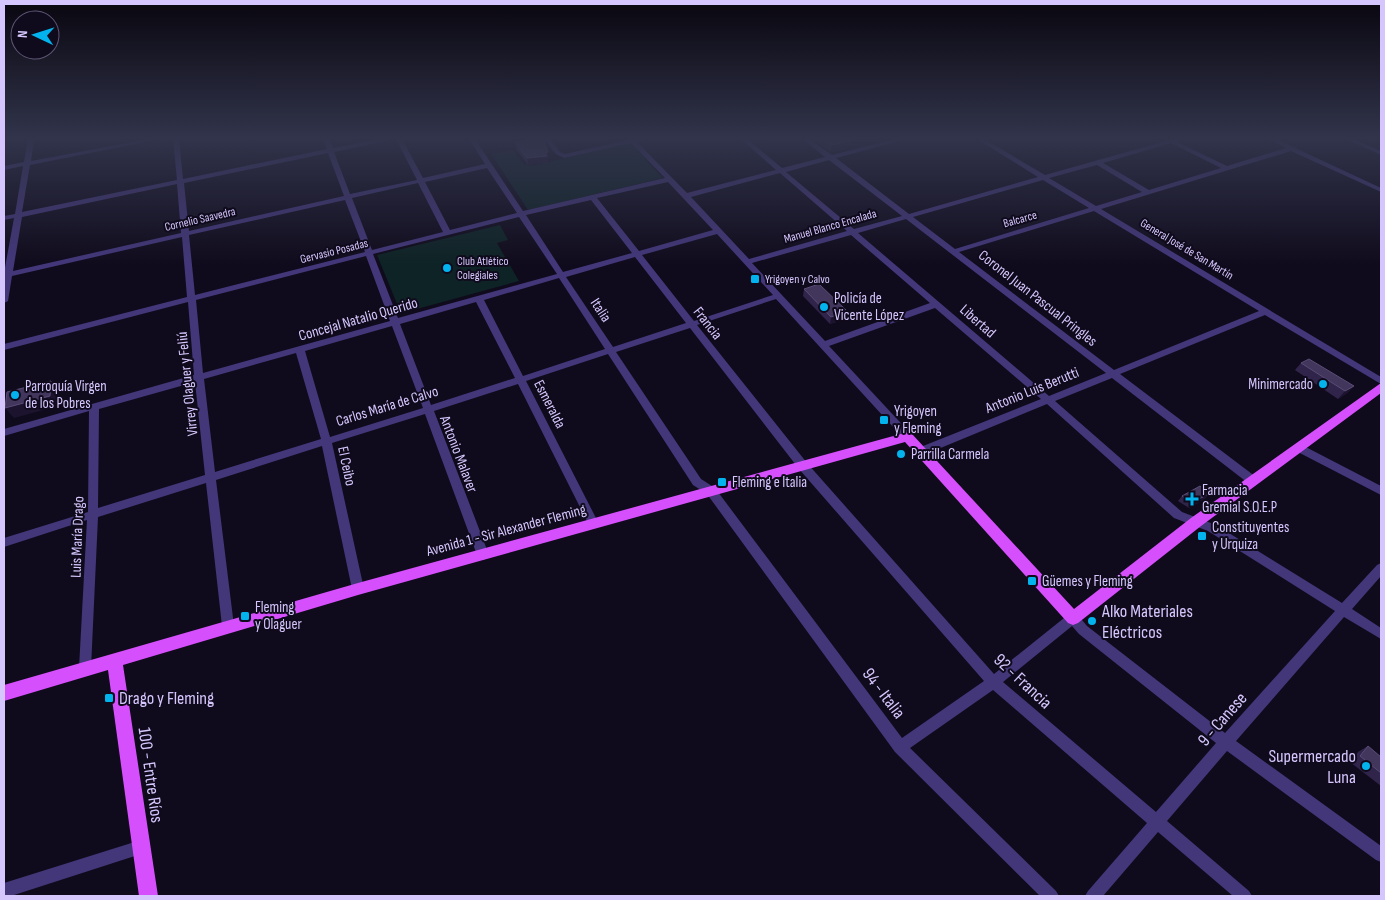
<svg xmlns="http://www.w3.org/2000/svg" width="1385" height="900" font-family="'Sofia Sans Condensed',sans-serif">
  <rect width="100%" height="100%" fill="#100b1c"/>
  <g fill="#0e2325">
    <polygon points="630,143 663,178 528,210 491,154 513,150 524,164 531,166"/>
    <polygon points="500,225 508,240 497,243 519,281 406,312 400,311 377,255"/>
  </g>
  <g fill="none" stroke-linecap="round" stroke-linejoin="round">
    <g fill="#43377a" fill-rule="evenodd">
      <path d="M28,139h6l-3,22 118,-22h11l-130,26 -8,47 155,-32 -4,-41h6l4,40 144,-30 -4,-10h6l4,9 46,-9h10l-3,2 -52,11 16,42 67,-14 -21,-41h6l21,39 62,-14 -16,-25h6l48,72 142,-33 -34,-35 -67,15 -8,-4 -12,-15h6l10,13 5,2 63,-14 -1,-1h18l-1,1 -7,2 50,51 89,-23 -35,-31h6l35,29 43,-11 -22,-18h6l23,16 63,-16h9l-1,1 -67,18 73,56 129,-37 -61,-38h7l61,36 128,-36h9l-5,3 50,24 59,-18 -17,-9h7l105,49v4l-2,-1 -88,-40 -190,58 280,168v7l-116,-69 -145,59 136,103 1,3 -1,3h-8l-136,-105 -57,23 127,111 34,13 126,78 35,-38 4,-2v13l-29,33 29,19v11l-37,-22 -108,124 145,105v16l-5,-2 -149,-109 -60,70 82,70 3,5h-19l-75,-64 -55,64h-18l3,-5 59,-68 -154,-133 -83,58 146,143 3,5h-19l-145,-144 -188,-258 -14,-9 -85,-131 -82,27 73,143 -1,3 -4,1 -4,-1 -72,-143 -84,27 55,144 -2,3 -4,2 -4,-2 -2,-3 -52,-141 -93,29 32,146 -2,4 -4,1 -4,-1 -2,-4 -30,-143 -106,34 18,146 -2,4 -4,1 -4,-1 -2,-4 -16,-143 -108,34 -7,151 -2,4 -4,2 -4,-2 -2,-4 8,-148 -83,27v-9l84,-26 1,-101 -85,25v-7l190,-54 -6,-73 -184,48v-6l183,-47 -5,-60 -170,39 -4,25 -4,2v-30l10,-55 -10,2v-4l11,-2 8,-48 -19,4v-4l20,-4zM1171,143l50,25 -72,22 -46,-27zM328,153l16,43 -155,35 -5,-48zM829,160l73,56 -48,13 -68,-57zM1097,165l45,27 -46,14 -47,-28zM487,168l30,45 -67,17 -25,-48zM780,173l67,58 -98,28 -58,-62zM1043,180l46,28 -134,41 -42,-32zM668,182l45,48 -74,21 -42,-53zM418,183l25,49 -71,18 -20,-52zM177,184l4,49 -168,38 9,-54zM345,200l20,52 -170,43 -6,-60zM591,200l41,53 -69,19 -37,-57zM1094,211l165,100 -145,59 -155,-118zM519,217l38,57 -159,44 -25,-64zM906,219l200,154 -57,23 -191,-163zM717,234l56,61 -79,26 -52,-66zM851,235l79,68 -105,38 -73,-78zM366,256l24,65 -187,52 -7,-73zM635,257l51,66 -73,24 -47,-70zM559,278l46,71 -82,27 -39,-76zM776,299l129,141 3,1 5,-4 -2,-3 -82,-88 106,-38 106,91 -123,49 -1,3 1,3h8l121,-50 127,114 34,13 127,80 -110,122 -138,-107 -10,-12 -4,-1 -4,1 -75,60 -187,-211 -110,-138zM476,302l39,76 -84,27 -31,-81zM392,326l31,82 -93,29 -25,-86zM690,328l109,141 185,212 -82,57 -187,-250 -14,-9 -85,-127zM296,353l25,86 -106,33 -11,-93zM195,382l10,93 -107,33 1,-99zM1072,626l7,8 137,109 -60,69 -153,-130z"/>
      <polygon points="1346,139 1353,139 1381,151 1381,155"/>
      <polygon points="1298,443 1381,486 1381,495 1294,450 1293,447"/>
      <polygon points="141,840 146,842 148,847 146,852 141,854 11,896 4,896 4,883"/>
    </g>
    <polygon fill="#d64ffd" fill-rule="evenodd" points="1381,383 1381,393 1201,526 1078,623 1073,625 1068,623 905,442 358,595 123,665 158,896 139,896 108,670 4,701 4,685 358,583 908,432 912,434 1074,609 1191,518"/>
  </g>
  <g fill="#30244a">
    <polygon points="813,139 884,139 831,152"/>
    <polygon points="515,142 548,152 549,159 548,159 548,162 528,165 516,149"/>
    <polygon points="804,289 846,319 830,324 803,296"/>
    <polygon points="1301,363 1354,386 1347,393 1338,399 1295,370"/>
    <polygon points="1182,496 1206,498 1189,508 1178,501"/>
    <polygon points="1368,746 1381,757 1381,786 1350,762 1358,752"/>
  </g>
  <g fill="#1c132f">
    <polygon points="858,139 884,139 831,152 832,145"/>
    <polygon points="548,152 549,159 548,159 548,162 528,165 527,158"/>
    <polygon points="847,311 846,319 830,324 831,317"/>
    <polygon points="51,381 59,390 58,406 14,418 5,408"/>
    <polygon points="1354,386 1347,393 1338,399 1345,391"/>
    <polygon points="1210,493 1206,498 1189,508 1192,503"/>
  </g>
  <g fill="#42365d" stroke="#594c76">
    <polygon points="535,139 543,139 548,152 545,153 547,156 527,158 515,142"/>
    <polygon points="823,139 858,139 832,145"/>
    <polygon points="819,284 847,311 831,317 804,289"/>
    <polygon points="1309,359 1354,386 1345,391 1301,363"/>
    <polygon points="51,381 50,396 5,408 7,392"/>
    <polygon points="1200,486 1210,493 1192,503 1182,496"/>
    <polygon points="1368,746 1381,757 1381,773 1360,756"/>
  </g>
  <linearGradient id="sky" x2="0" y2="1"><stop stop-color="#09060f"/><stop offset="0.52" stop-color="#31344b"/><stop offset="1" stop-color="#31344b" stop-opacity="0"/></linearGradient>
  <rect width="1385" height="265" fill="url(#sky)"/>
  <g fill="#03b3ee" stroke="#100b1c" stroke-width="2">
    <circle cx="447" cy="268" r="5"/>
    <rect x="750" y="274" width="10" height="10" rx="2.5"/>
    <circle cx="824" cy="307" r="5"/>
    <circle cx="1323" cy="384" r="5"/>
    <circle cx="15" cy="395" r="5"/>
    <rect x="879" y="415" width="10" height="10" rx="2.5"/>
    <circle cx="901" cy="454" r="5"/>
    <rect x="717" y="477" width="10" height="10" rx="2.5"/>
    <path d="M1189.5 491.5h5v5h5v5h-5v5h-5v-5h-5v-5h5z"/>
    <rect x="1197" y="531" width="10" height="10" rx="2.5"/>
    <rect x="1027" y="576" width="10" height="10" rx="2.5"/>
    <rect x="240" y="611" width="10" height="10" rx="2.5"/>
    <circle cx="1092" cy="621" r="5"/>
    <rect x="104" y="693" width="10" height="10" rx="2.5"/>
    <circle cx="1366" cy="766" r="5"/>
  </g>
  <g text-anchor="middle" stroke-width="4" stroke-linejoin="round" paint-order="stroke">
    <g font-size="12" fill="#d5c7fe" stroke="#100b1c">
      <text transform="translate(200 219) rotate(-13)" y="4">Cornelio Saavedra</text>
      <text transform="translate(1020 219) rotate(-16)" y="4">Balcarce</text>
      <text transform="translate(830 226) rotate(-16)" y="4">Manuel Blanco Encalada</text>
      <text transform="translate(1187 249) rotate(31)" y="4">General José de San Martín</text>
      <text transform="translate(334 251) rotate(-14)" y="4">Gervasio Posadas</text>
    </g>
    <g font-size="12" fill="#d5c7fe" stroke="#100b1c" text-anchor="start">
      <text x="457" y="265">Club Atlético<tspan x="457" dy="14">Colegiales</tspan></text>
      <text x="765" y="283">Yrigoyen y Calvo</text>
    </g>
    <g font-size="15" fill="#d5c7fe" stroke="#100b1c" text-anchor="start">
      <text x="834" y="303">Policía de<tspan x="834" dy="17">Vicente López</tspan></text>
      <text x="1313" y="389" text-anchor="end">Minimercado</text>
      <text x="25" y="391">Parroquía Virgen<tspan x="25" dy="17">de los Pobres</tspan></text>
      <text x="894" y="416">Yrigoyen<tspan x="894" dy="17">y Fleming</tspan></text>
      <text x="911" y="459">Parrilla Carmela</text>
      <text x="732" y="487">Fleming e Italia</text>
      <text x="1202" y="495">Farmacia<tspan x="1202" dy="17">Gremial S.O.E.P</tspan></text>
      <text x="1212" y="532">Constituyentes<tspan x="1212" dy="17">y Urquiza</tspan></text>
      <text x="1042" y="586">Güemes y Fleming</text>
      <text x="255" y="612">Fleming<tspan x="255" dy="17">y Olaguer</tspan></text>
    </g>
    <g font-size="15" fill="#d5c7fe" stroke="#100b1c">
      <text transform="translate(1038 298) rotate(38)" y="5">Coronel Juan Pascual Pringles</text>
      <text transform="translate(601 310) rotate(57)" y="5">Italia</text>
      <text transform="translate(358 319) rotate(-16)" y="5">Concejal Natalio Querido</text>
      <text transform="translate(978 321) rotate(41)" y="5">Libertad</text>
      <text transform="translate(708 323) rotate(52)" y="5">Francia</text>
      <text transform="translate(187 384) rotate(-96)" y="5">Virrey Olaguer y Feliú</text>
      <text transform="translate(1032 390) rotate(-22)" y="5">Antonio Luis Berutti</text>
      <text transform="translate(550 404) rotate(63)" y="5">Esmeralda</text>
      <text transform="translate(387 406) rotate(-17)" y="5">Carlos María de Calvo</text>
      <text transform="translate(459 454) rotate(69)" y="5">Antonio Malaver</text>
      <text transform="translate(347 466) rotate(78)" y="5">El Ceibo</text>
      <text transform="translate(506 530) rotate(-15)" y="5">Avenida 1 - Sir Alexander Fleming</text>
      <text transform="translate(77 537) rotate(-88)" y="5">Luis María Drago</text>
    </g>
    <g font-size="18" fill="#d5c7fe" stroke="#100b1c" text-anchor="start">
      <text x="1102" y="617">Alko Materiales<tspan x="1102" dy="21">Eléctricos</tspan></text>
      <text x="119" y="704">Drago y Fleming</text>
      <text x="1356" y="762" text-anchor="end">Supermercado<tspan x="1356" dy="21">Luna</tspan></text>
    </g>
    <g font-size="18" fill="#d5c7fe" stroke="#100b1c">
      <text transform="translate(1023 681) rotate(43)" y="6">92 - Francia</text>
      <text transform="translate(884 693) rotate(53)" y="6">94 - Italia</text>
      <text transform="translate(1222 719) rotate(-49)" y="6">9 - Canese</text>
      <text transform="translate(151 775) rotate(82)" y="6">100 - Entre Ríos</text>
    </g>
  </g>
  <rect width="1385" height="900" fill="none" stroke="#d5c7fe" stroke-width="10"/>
  <g transform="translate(35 35) rotate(274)"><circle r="24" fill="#100b1c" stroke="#5f5676"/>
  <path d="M0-4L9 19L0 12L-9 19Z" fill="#03b3ee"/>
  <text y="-8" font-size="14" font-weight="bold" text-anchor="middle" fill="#d5c7fe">N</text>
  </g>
</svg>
